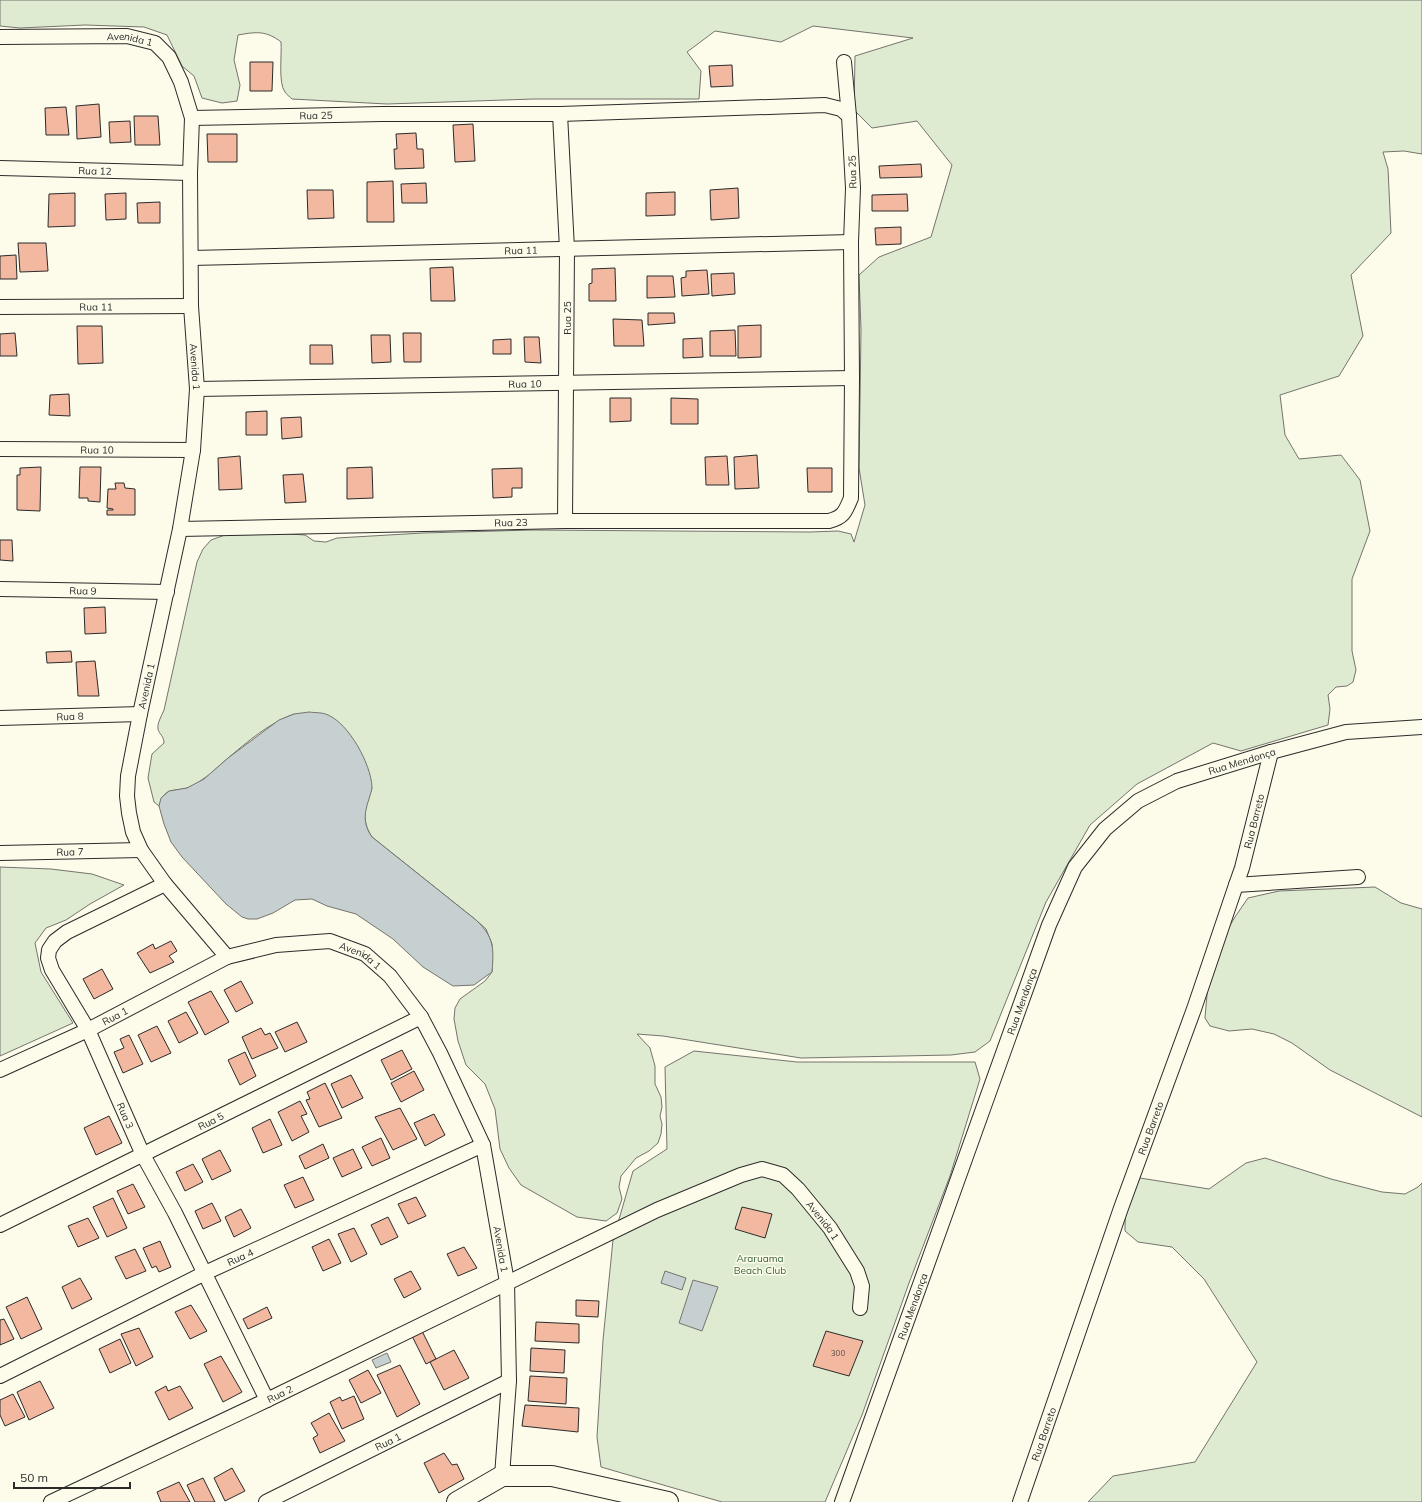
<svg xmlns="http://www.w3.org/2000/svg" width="1422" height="1502" font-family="Mulish,sans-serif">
  <rect width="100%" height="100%" fill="#fdfbea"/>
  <g fill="#deebd1" stroke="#74746e">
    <path d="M0,0h1422v154l-18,-3 -21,1 5,17 3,64 -40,42 12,61 -24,40 -59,19 5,40 14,24 42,-4 19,25 10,51 -18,48v72l4,19 -3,12 -6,4 -11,1 -8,8 2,14 -2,16 -87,26 -28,-8 -76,41 -47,41 -44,77 -56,139 -15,11 -24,3 -150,3 -138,-22 -26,-2 13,14 5,18v18l6,13 1,10 -2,9 2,8 -1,10 -3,9 -9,8 -13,7 -15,18 -2,11 3,12 -5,14 -11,8 -29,-4 -56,-32 -12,-17 -9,-19 -5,-40 -10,-25 -19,-19 -8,-24 -4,-22 1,-11 5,-9 25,-18 7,-9v-28l-6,-15 -10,-9 -104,-83c-12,-18 -6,-31 0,-49l-78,-74c-25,9 -47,28 -67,45 -8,6 -15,15 -24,20 -4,3 -11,8 -16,9 -16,4 -22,-1 -28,18l-5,-4 -6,-24 4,-24 12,-11c0,-7 -5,-9 -6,-14 -1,-6 4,-14 6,-19l33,-148 6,-13 8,-9 14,-5 34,-3 46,3 9,6 12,1 11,-4 86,-5 110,-3 277,2 28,-1 13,3 3,8 11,-37 -6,-37 2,-138 -2,-55 20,-18 52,-20 21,-72 -35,-44 -45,7 -18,-18 1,-54 58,-18 -100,-12 -32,16 -66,-11 -28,21 14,19 -2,28h-165l-147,5 -95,-5c-2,-2 -6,-5 -7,-7 -7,-9 -3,-37 -4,-50 -15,-12 -26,-10 -43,-7l-4,25 6,25 -3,16 -15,2 -20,-5 -8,-22 -12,-10 -15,-31 -23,-8 -59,-2 -65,3 -20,-2z"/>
    <polygon points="0,867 51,869 92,874 124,885 90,904 66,920 46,928 35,943 41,972 73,1023 0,1056"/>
    <polygon points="1375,887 1401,903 1422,909 1422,1117 1330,1070 1292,1043 1274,1034 1252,1029 1229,1031 1210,1026 1205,1018 1208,983 1222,939 1235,917 1248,898 1279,891"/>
    <polygon points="694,1051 797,1062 975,1062 980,1079 950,1176 909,1283 862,1415 825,1502 722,1502 601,1467 597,1437 603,1340 613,1240 633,1171 667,1149 665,1067"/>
    <path d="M1265,1158l66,21 51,13 23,2 13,-7 4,-4v319h-334l25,-26 82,-14 62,-100 -53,-83 -32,-32 -34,-5 -13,-11c0,-23 2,-33 15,-53l69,11 37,-26z"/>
  </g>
  <g fill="#c7d0d0" stroke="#74746e">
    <path d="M309,712c6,1 13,0 19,3 21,9 43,49 44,72 0,3 -2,8 -3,12 -5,15 -6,25 3,38l104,83c18,17 18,28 16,52l-18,13 -21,1 -30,-19 -30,-28 -37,-25 -29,-8 -15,-7 -17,1 -22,13 -16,6h-9l-6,-2 -16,-13 -44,-47 -11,-15 -7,-18 -5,-18 2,-8 8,-7 18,-3 17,-9 24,-21 51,-38 15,-6z"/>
    <polygon points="665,1271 686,1278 682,1290 661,1283"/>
    <polygon points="693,1280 718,1287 702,1331 679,1323"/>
    <polygon points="387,1353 391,1362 376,1368 372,1360"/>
  </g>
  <g fill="#f2b8a0" stroke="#2b2b2b">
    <polygon points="250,62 273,62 272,91 250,91"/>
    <polygon points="732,65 733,86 711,87 709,66"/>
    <polygon points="99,104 101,137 77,139 76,106"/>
    <polygon points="66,107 69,135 46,135 45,108"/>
    <polygon points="134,116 158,116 160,145 135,145"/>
    <polygon points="130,121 131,142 110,143 109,122"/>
    <polygon points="473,124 475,161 455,162 453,125"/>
    <polygon points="416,133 417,149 423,149 424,168 395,169 394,149 397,149 396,134"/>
    <polygon points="207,134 237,134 237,162 208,162"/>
    <polygon points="921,164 922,177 880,178 879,166"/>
    <polygon points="393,181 394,222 367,222 367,182"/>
    <polygon points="426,183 427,203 402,203 401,184"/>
    <polygon points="738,188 739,218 711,220 710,190"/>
    <polygon points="307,190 333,190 334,218 308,219"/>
    <polygon points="675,192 675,215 646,216 646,193"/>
    <polygon points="75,193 75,226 48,227 49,194"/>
    <polygon points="126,193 126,219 106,220 105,194"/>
    <polygon points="907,194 908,211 872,211 872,195"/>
    <polygon points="160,202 160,223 138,223 137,203"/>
    <polygon points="901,227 901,244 876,245 875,228"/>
    <polygon points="18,243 46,243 48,271 20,272"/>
    <polygon points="16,255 17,279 0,279 0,256"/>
    <polygon points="453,267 455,301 431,301 430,268"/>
    <polygon points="615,268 616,301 589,301 589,284 592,283 592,269"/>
    <polygon points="707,270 709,294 682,296 681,278 686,277 686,271"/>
    <polygon points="734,273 735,294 712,296 711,274"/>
    <polygon points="647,276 673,276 675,297 647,298"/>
    <polygon points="648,313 674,313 675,323 648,325"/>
    <polygon points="613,319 642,320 644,346 614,346"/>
    <polygon points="761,325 761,357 738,358 738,326"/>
    <polygon points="77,326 102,326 103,363 78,364"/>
    <polygon points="735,330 736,356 710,356 710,331"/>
    <polygon points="15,333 17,356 0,356 0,334"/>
    <polygon points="403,333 421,333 421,362 404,362"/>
    <polygon points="371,335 390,335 391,362 372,363"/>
    <polygon points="524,337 539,337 541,363 525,362"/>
    <polygon points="702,338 703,357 683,358 683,339"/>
    <polygon points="511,339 511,354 493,354 493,340"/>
    <polygon points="310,345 332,345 333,364 310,364"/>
    <polygon points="69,394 70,416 49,415 50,395"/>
    <polygon points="610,398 631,398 631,421 610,422"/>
    <polygon points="671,398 698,399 698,424 671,424"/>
    <polygon points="267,411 267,435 246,435 246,412"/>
    <polygon points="301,417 302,437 282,439 281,418"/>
    <polygon points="757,455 759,488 735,489 734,457"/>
    <polygon points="240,456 242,489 219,490 218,458"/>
    <polygon points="727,456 729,485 706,485 705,457"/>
    <polygon points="41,467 40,511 17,510 17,475 20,475 20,468"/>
    <polygon points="80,467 101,467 100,502 88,501 88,498 79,498"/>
    <polygon points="372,467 373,498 347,499 347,468"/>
    <polygon points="522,468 522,488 512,488 512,497 493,498 492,469"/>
    <polygon points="807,468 832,468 832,492 808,492"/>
    <polygon points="303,474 306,502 285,503 283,475"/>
    <polygon points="115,483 124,483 125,488 135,489 135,515 107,515 107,510 113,510 113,509 107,508 108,489 116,489"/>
    <polygon points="0,540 12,540 13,561 0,560"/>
    <polygon points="105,607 106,633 85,634 84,608"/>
    <polygon points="71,651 72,662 47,663 46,652"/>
    <polygon points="95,661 99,696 78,696 76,662"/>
    <polygon points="171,941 177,951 169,956 174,962 150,973 137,953 153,944 155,949"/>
    <polygon points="102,969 113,989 94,999 83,979"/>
    <polygon points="241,981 253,1003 236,1012 224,990"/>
    <polygon points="211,991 229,1022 205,1035 188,1002"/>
    <polygon points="186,1012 198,1033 179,1043 168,1021"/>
    <polygon points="297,1022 307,1042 285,1052 275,1032"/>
    <polygon points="157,1026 171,1053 151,1062 138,1035"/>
    <polygon points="261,1028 265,1035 270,1033 278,1048 252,1059 242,1037"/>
    <polygon points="129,1035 143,1064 123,1073 114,1052 124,1048 120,1039"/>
    <polygon points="402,1050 412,1069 391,1080 381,1060"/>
    <polygon points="245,1052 256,1076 240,1085 228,1060"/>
    <polygon points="414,1071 424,1090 401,1102 391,1083"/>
    <polygon points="351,1075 363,1098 342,1108 331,1084"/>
    <polygon points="325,1083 342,1118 319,1127 306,1100 310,1099 307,1092"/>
    <polygon points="300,1101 307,1114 301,1116 309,1132 292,1141 278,1112"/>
    <polygon points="400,1108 417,1139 393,1150 375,1117"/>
    <polygon points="434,1114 445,1135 425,1146 414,1123"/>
    <polygon points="109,1116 122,1143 96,1155 84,1128"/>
    <polygon points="270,1119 282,1145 263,1153 252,1128"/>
    <polygon points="381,1138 390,1158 372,1166 362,1147"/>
    <polygon points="323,1144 329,1158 305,1169 299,1156"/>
    <polygon points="353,1149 362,1168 342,1177 333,1158"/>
    <polygon points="220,1150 231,1171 212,1180 202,1159"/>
    <polygon points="193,1164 203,1182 185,1191 176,1172"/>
    <polygon points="303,1177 314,1200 295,1208 284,1185"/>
    <polygon points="133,1184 145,1207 128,1214 117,1191"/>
    <polygon points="416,1197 426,1216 408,1224 398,1204"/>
    <polygon points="113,1198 127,1228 107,1237 93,1207"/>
    <polygon points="212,1203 221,1221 203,1229 195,1211"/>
    <polygon points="742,1207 772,1214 765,1238 735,1229"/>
    <polygon points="241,1209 251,1228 234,1237 225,1217"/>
    <polygon points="388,1217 398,1237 381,1245 371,1225"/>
    <polygon points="88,1218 99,1238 78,1247 68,1226"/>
    <polygon points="354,1228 367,1254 351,1262 338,1234"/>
    <polygon points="329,1239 341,1263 323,1271 312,1247"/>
    <polygon points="160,1241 171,1267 159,1272 156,1266 152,1268 143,1248"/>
    <polygon points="464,1247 477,1268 458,1276 447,1254"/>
    <polygon points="135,1249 146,1271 126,1279 115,1257"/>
    <polygon points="411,1271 421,1289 404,1298 394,1279"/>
    <polygon points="80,1278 92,1299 72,1309 62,1287"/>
    <polygon points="27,1297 42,1329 21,1339 6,1307"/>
    <polygon points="576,1300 599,1301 598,1317 576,1316"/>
    <polygon points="191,1305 207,1331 190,1339 175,1312"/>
    <polygon points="267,1307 272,1318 248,1329 243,1319"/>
    <polygon points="4,1319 14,1339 0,1345 0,1320"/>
    <polygon points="536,1322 579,1324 579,1343 535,1341"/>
    <polygon points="139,1328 153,1357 136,1366 121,1334"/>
    <polygon points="422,1331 436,1359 426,1364 412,1336"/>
    <polygon points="826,1331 863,1341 849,1376 813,1366"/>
    <polygon points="120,1339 131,1363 110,1373 99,1349"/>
    <polygon points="531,1348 565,1350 564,1373 530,1371"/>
    <polygon points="454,1350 469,1378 444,1390 430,1362"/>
    <polygon points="221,1356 242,1392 223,1402 204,1364"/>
    <polygon points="400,1365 420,1404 397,1417 377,1375"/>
    <polygon points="368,1370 381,1393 361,1403 349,1380"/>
    <polygon points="530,1376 567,1378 566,1404 528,1401"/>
    <polygon points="40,1381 54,1408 29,1420 17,1392"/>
    <polygon points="166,1386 168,1391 180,1386 193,1408 169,1420 155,1392"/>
    <polygon points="13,1394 25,1417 5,1426 0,1415 0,1400"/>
    <polygon points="354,1396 364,1419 342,1429 330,1402 340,1397 342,1401"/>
    <polygon points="525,1405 579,1408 578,1432 522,1426"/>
    <polygon points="329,1413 345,1441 320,1453 313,1438 318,1435 311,1423"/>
    <polygon points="444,1453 452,1465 457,1464 464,1479 439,1493 424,1463"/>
    <polygon points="232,1468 245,1491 225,1501 214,1478"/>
    <polygon points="203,1478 215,1502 195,1502 187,1485"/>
    <polygon points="179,1482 190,1502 161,1502 157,1492"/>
  </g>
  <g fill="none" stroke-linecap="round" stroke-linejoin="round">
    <g stroke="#2b2b2b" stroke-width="16">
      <g id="street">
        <path id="s1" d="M0,37l127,-1 28,7 14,14 12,25 11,36 -2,55 1,133 6,83 -4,61 -13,79 -40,185 -12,62 -1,20 2,17 4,19 8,18 24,34 62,73 49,-12 54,-4 35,13 25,22 31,41 19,36 43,92 24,137 2,99 -7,95"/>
        <polyline points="844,62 849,116"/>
        <polyline points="560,114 567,249 565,521"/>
        <path id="s2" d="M0,168l190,5"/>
        <path id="s3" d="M191,258l660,-16"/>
        <path id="s4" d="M0,307l191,-1"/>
        <path id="s5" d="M197,389l655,-11"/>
        <path id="s6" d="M0,449l193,1"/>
        <path id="s7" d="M180,529l385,-8h264c15,-4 16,-9 22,-23l1,-120 -1,-136 2,-54 -4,-72 -8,-7 -16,-4 -265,9h-178l-190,4"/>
        <path id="s8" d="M0,589l167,3"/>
        <path id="s9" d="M0,718l140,-4"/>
        <path id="s10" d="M0,853l141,-3"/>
        <path id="s11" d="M165,884l-98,48 -12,9 -6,9 -1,8 4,12 36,60 55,125 32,58 92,187"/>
        <polyline points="1236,885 1358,877"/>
        <path id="s12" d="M0,1070l88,-40 139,-73"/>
        <path id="s13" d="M0,1225l421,-208"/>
        <path id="s14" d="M0,1376l205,-103 278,-128"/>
        <path id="s15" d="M51,1502l216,-102 390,-190 84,-35 21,-6 21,6 15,14 32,39 27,43 5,15 -2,22"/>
        <path id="s16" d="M266,1502l243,-121"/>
        <path id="s17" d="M842,1502l207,-577 26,-58 30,-38 33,-28 39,-20 94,-29 75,-20 76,-5"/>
        <path id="s18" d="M1020,1502l101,-294 73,-199 42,-124 6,-17 29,-116"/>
      </g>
    </g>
    <g stroke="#2b2b2b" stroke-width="22">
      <polyline id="secondary" points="457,1502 502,1476 552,1476 668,1502"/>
    </g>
    <use href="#street" stroke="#fdfbea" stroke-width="14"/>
    <use href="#secondary" stroke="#fdfbea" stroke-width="20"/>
  </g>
  <g text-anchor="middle" stroke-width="3" stroke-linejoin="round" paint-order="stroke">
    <g font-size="8" fill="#5d4e48">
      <text x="838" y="1356">300</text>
    </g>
    <g font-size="10" fill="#2b2b2b" stroke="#fdfbea">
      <text dy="4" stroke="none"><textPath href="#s1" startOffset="130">Avenida 1</textPath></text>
      <text transform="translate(316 115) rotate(-1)" y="4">Rua 25</text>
      <text dy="4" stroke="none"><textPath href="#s2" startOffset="95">Rua 12</textPath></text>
      <text transform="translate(852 172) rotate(-92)" y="4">Rua 25</text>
      <text dy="4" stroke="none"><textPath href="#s3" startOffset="330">Rua 11</textPath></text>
      <text dy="4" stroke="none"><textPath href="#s4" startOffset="96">Rua 11</textPath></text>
      <text transform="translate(567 318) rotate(-90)" y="4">Rua 25</text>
      <text dy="4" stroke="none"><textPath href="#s1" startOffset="490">Avenida 1</textPath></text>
      <text dy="4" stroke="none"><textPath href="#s5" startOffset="328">Rua 10</textPath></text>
      <text dy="4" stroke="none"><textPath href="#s6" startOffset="97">Rua 10</textPath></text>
      <text dy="4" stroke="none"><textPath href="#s7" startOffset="331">Rua 23</textPath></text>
      <text dy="4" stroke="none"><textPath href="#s8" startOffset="83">Rua 9</textPath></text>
      <text transform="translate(146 686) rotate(-78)" y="4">Avenida 1</text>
      <text dy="4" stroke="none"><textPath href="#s9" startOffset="70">Rua 8</textPath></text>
      <text dy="4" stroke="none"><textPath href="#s17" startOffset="880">Rua Mendonça</textPath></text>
      <text dy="4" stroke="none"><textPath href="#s18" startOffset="720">Rua Barreto</textPath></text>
      <text dy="4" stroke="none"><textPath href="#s10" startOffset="70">Rua 7</textPath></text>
      <text dy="4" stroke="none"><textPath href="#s1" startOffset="1258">Avenida 1</textPath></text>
      <text dy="4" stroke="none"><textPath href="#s17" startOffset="532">Rua Mendonça</textPath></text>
      <text dy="4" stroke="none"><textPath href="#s12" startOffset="127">Rua 1</textPath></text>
      <text dy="4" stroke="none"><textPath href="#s11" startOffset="319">Rua 3</textPath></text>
      <text dy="4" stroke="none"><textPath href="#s13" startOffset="235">Rua 5</textPath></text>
      <text dy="4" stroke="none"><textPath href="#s18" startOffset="396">Rua Barreto</textPath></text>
      <text dy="4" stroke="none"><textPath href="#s15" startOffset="868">Avenida 1</textPath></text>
      <text dy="4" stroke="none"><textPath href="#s1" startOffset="1594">Avenida 1</textPath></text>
      <text dy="4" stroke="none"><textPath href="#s14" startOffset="268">Rua 4</textPath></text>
      <text dy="4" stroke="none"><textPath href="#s17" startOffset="208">Rua Mendonça</textPath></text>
      <text dy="4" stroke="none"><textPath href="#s15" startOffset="253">Rua 2</textPath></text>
      <text dy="4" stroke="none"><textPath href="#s18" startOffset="72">Rua Barreto</textPath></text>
      <text dy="4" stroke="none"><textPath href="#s16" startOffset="136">Rua 1</textPath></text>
    </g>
    <g font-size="10" fill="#34623c" stroke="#fdfbea">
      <text x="760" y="1262">Araruama<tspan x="760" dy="12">Beach Club</tspan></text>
    </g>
  </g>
  <path d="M14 1482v6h116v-6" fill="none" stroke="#2b2b2b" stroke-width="2"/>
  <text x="20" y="1482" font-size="12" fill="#2b2b2b" stroke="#fdfbea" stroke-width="3" paint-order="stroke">50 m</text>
</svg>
